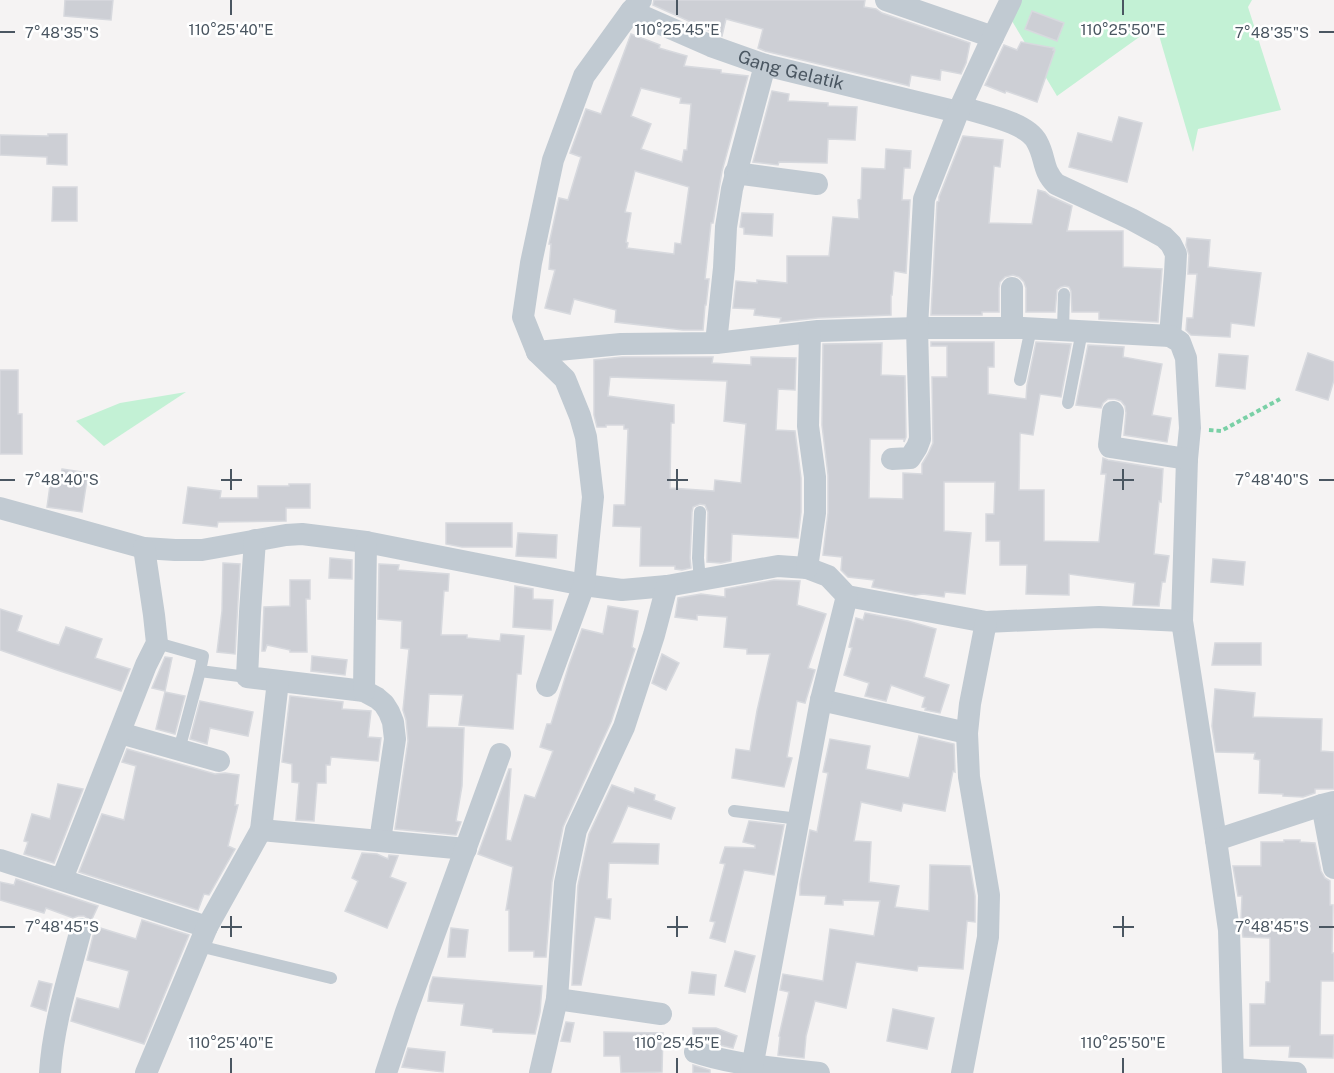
<svg xmlns="http://www.w3.org/2000/svg" width="1334" height="1073" font-family="'Public Sans',sans-serif">
  <rect width="100%" height="100%" fill="#f5f3f3"/>
  <g fill="#c3f1d5">
    <polygon points="1012,0 1252,0 1248,7 1281,110 1198,129 1193,152 1156,25 1057,96 1006,11"/>
    <polygon points="186,392 104,446 76,421 120,403"/>
  </g>
  <g fill="#cdcfd5" stroke="#d7d9de" stroke-width="1.5" fill-rule="evenodd">
    <polygon points="65,0 113,0 111,20 64,16"/>
    <polygon points="654,0 865,0 864,7 876,9 882,13 970,43 966,63 961,74 941,70 940,80 911,75 909,86 906,85 765,51 758,48 763,29 726,19 722,36 653,5"/>
    <polygon points="1032,11 1064,23 1057,41 1025,29"/>
    <path d="M631,34l29,11 -1,3 28,8 -3,10 37,4v3l27,3 -26,95 -9,52h-2l-6,56h4l-3,26h-1l-2,25h-20l-68,-8 1,-12 -42,-11 -4,15 -25,-6 10,-38 -6,-1 2,-25h-2l10,-46 9,2 13,-43 -11,-4 16,-44 15,5zM641,88l40,10 -1,5 11,1 -4,46h-3l-2,12 -41,-13 10,-25 -20,-8zM635,171l54,16 -8,57 -6,-1 -1,11 -47,-6 1,-5 -2,-1 5,-29 -6,-1z"/>
    <polygon points="1021,42 1054,48 1053,50 1055,50 1037,102 1006,91 1005,93 985,85 1004,45 1017,50"/>
    <polygon points="772,91 789,94 788,101 828,103 828,106 857,107 855,140 828,139 827,163 779,162 778,165 753,162"/>
    <polygon points="1119,117 1142,123 1127,182 1069,167 1078,133 1112,142"/>
    <polygon points="48,134 67,134 67,165 47,164 47,157 0,155 0,135 48,136"/>
    <polygon points="963,136 1003,140 1000,167 994,166 989,223 1032,224 1038,190 1045,192 1050,196 1072,206 1067,231 1123,231 1123,267 1162,269 1158,322 1099,319 1099,312 1072,312 1071,291 1069,287 1065,286 1061,287 1057,290 1055,312 1026,312 1026,288 1024,282 1019,277 1013,275 1005,277 1000,282 999,288 999,312 982,312 982,315 931,315 937,202 939,201 939,197"/>
    <polygon points="886,149 911,151 910,168 904,168 902,200 910,200 906,273 894,271 892,295 891,295 891,315 818,318 780,322 781,318 754,315 755,309 733,308 736,281 757,283 757,280 787,283 787,256 829,256 833,217 859,219 858,200 861,199 862,168 885,169"/>
    <polygon points="53,187 77,187 77,221 52,221"/>
    <polygon points="742,213 773,214 772,236 744,234 744,228 740,227"/>
    <polygon points="1187,238 1210,240 1208,267 1261,273 1254,326 1231,323 1230,337 1191,335 1186,330 1187,318 1193,318 1197,274 1188,274 1189,255 1186,245"/>
    <polygon points="931,342 994,342 994,367 988,367 988,394 1026,399 1027,385 1036,342 1071,344 1061,397 1040,394 1033,435 1020,433 1019,490 1044,490 1044,541 1099,542 1106,474 1101,474 1103,458 1108,460 1163,469 1161,502 1159,501 1154,554 1169,556 1165,582 1162,582 1159,606 1133,605 1135,583 1069,574 1069,595 1026,594 1027,565 1000,565 1000,541 986,541 986,514 994,514 995,482 944,482 944,531 971,533 965,594 945,592 944,597 923,594 915,595 872,587 874,580 848,577 841,570 842,557 823,555 828,513 828,475 822,425 823,344 882,343 881,375 905,376 906,437 904,442 904,439 870,439 869,498 903,499 903,473 922,474 922,464 928,454 933,443 932,377 947,377 947,346 931,346"/>
    <polygon points="1088,345 1124,347 1123,357 1162,364 1152,415 1171,418 1167,442 1124,435 1126,413 1125,406 1121,401 1115,399 1108,399 1103,403 1101,408 1076,405"/>
    <polygon points="1308,353 1334,362 1334,380 1328,400 1296,390"/>
    <polygon points="1219,354 1248,356 1245,389 1216,386"/>
    <path d="M622,357h91l-1,6 39,2v-8l45,1 -1,32 -17,-1 -2,41 19,1 6,47v34l-3,26 -66,-4 -1,27 -10,2 -14,-1 1,-50 -3,-7 -5,-1 -7,3 -1,5 -2,46 1,10 -9,2 -7,-1v-3h-35l1,-39 -28,-1 1,-21h11l3,-76h-4v-4h-18v2h-9l-3,-12v-55zM610,377l117,4 -3,40 22,3 -5,59 -26,-3 -1,11 -44,-3 1,-65h3v-18l-66,-9z"/>
    <polygon points="0,370 18,370 18,414 22,414 22,454 0,454"/>
    <polygon points="62,469 88,473 82,512 47,507 51,478 60,479"/>
    <polygon points="289,484 310,484 310,508 286,508 286,521 218,522 217,527 183,523 188,487 221,491 220,498 258,498 258,486 289,486"/>
    <polygon points="446,523 512,523 512,547 462,547 446,544"/>
    <polygon points="518,533 557,535 556,558 516,556"/>
    <polygon points="330,558 352,560 352,579 329,578"/>
    <polygon points="1213,559 1245,562 1243,585 1211,582"/>
    <polygon points="223,563 240,564 235,654 217,652 222,611"/>
    <polygon points="379,564 399,565 398,570 449,574 448,591 444,591 441,635 467,635 467,638 500,641 501,634 524,636 521,674 517,674 513,729 459,725 463,695 429,694 427,727 464,728 462,786 456,821 461,822 456,835 395,829 408,741 406,720 403,710 409,649 401,648 402,621 378,619"/>
    <polygon points="290,580 310,580 310,599 306,599 307,652 290,652 290,650 267,645 265,651 262,651 264,607 290,606"/>
    <polygon points="774,580 800,581 797,605 826,614 808,668 815,670 805,703 797,701 787,757 792,758 784,787 732,778 736,749 750,751 757,711 770,654 747,654 747,649 724,647 727,617 697,615 697,620 675,617 678,598 701,594 725,597 725,589"/>
    <polygon points="515,586 533,589 533,599 553,600 551,630 513,627"/>
    <polygon points="608,606 638,611 632,647 635,649 611,722 563,827 552,882 546,957 534,957 534,951 509,951 509,910 506,910 513,867 478,854 509,769 511,769 506,840 511,841 525,795 535,798 553,751 540,747 547,724 551,724 569,665 582,629 603,634"/>
    <polygon points="0,609 22,616 17,631 51,643 59,645 66,627 102,639 95,658 130,669 121,691 57,670 0,650"/>
    <polygon points="865,613 908,621 936,629 924,677 949,685 940,713 925,710 926,708 922,707 925,697 891,685 886,701 865,696 869,683 844,675 852,648 849,647 856,618 863,620"/>
    <polygon points="1215,643 1261,643 1261,665 1212,665"/>
    <polygon points="662,654 679,663 666,690 652,683"/>
    <polygon points="312,656 347,660 345,675 311,671"/>
    <polygon points="165,657 172,658 165,691 152,688"/>
    <polygon points="1215,689 1255,693 1253,717 1322,719 1321,751 1334,752 1334,789 1315,789 1315,793 1303,797 1283,796 1283,794 1259,793 1260,760 1254,759 1255,753 1216,752 1212,726"/>
    <polygon points="165,692 185,696 175,734 156,729"/>
    <polygon points="290,696 343,702 342,709 371,711 368,737 381,738 378,761 331,757 330,765 326,765 326,783 317,783 314,821 296,820 299,783 292,782 292,764 282,762"/>
    <polygon points="200,701 253,712 248,736 210,728 207,744 190,739"/>
    <polygon points="919,736 954,744 955,772 953,771 945,811 903,803 901,811 861,802 854,841 871,842 869,882 899,886 895,907 929,911 930,865 970,866 975,896 975,922 967,921 963,969 918,966 917,971 856,962 846,1008 815,1001 806,1036 804,1058 778,1055 780,1037 779,1036 789,992 780,990 783,974 823,981 830,929 874,936 880,901 843,900 843,905 825,904 826,896 800,895 800,884 810,830 817,832 828,773 823,772 830,739 870,746 866,769 909,778"/>
    <polygon points="127,749 215,774 225,773 239,775 235,805 238,805 228,846 235,849 209,895 204,894 198,910 79,872 102,814 124,820 136,766 122,762"/>
    <polygon points="58,784 83,789 54,863 24,854 28,842 24,841 32,814 50,819"/>
    <polygon points="612,785 634,793 635,788 655,795 654,800 675,808 671,819 628,806 612,843 659,844 658,864 609,863 607,899 611,899 610,919 595,917 581,985 572,985 578,885 589,834"/>
    <polygon points="749,821 784,825 774,875 744,870 725,942 710,938 715,922 710,921 725,864 720,863 725,847 755,848 755,845 743,842"/>
    <polygon points="1284,840 1300,840 1300,842 1315,843 1321,871 1325,878 1330,881 1330,905 1333,905 1332,953 1334,953 1334,981 1321,981 1320,1035 1334,1035 1333,1058 1289,1057 1290,1046 1250,1046 1250,1004 1265,1004 1266,982 1270,982 1270,938 1243,937 1241,920 1242,896 1238,896 1233,866 1261,866 1261,842 1284,842"/>
    <polygon points="362,853 377,854 388,859 389,855 398,856 390,877 406,883 387,928 345,911 358,881 352,878"/>
    <polygon points="16,879 98,906 91,921 84,916 78,916 73,918 46,908 44,913 0,900 0,882 14,885"/>
    <polygon points="142,920 189,935 144,1044 71,1021 77,998 119,1009 129,971 87,960 94,932 94,926 136,939"/>
    <polygon points="451,928 468,930 465,957 448,957"/>
    <polygon points="735,951 755,956 745,992 725,986"/>
    <polygon points="692,972 716,975 714,995 689,993"/>
    <polygon points="433,977 542,986 540,1012 535,1034 493,1032 493,1029 461,1025 464,1004 428,1001 430,986"/>
    <polygon points="39,981 52,984 46,1011 31,1006"/>
    <polygon points="893,1009 934,1018 927,1049 887,1041"/>
    <polygon points="566,1022 574,1023 570,1042 561,1041"/>
    <polygon points="693,1028 716,1028 737,1036 733,1048 693,1039"/>
    <polygon points="604,1032 663,1033 662,1072 621,1073 620,1056 604,1056"/>
    <polygon points="408,1048 445,1052 443,1072 402,1067"/>
    <polygon points="693,1065 710,1070 710,1073 693,1073"/>
  </g>
  <g fill="none" stroke-linecap="round" stroke-linejoin="round">
    <polyline stroke="#7ad0a6" stroke-width="4" stroke-dasharray="4.5 3" stroke-linecap="butt" points="1209,430 1221,431 1280,399"/>
    <g stroke="#c1cad2" stroke-width="12">
      <polyline points="1063,330 1064,294"/>
      <polyline points="1020,380 1031,328"/>
      <polyline points="1068,403 1082,331"/>
      <polyline points="700,580 698,558 700,512"/>
      <polyline points="157,643 203,656 200,671 247,677"/>
      <polyline points="179,750 200,671"/>
      <polyline points="734,811 799,819"/>
      <polyline points="199,946 331,978"/>
    </g>
    <g stroke="#c1cad2" stroke-width="22">
      <polyline points="886,0 993,37"/>
      <path id="s1" d="M631,11l80,35 54,19 193,47"/>
      <path d="M961,107c21,7 66,15 76,35 9,16 5,28 19,42l75,35 33,18 7,7 5,10 -1,19 -5,63"/>
      <polyline points="735,173 817,184"/>
      <polyline points="1012,328 1012,288"/>
      <polyline points="716,343 724,268 726,227 732,189 765,65"/>
      <polyline points="537,352 621,344 716,343 818,331 917,328 1023,328 1170,336 1180,342 1186,358 1190,428 1187,459 1182,621 1216,840 1229,930 1233,1073"/>
      <polyline points="1113,412 1109,445 1110,447 1187,459"/>
      <polyline points="892,459 910,458 917,447 920,439 917,328 924,199 958,112 988,47 1011,0"/>
      <polyline points="0,508 144,548 175,550 202,550 286,535 302,534 366,542 584,585 622,590 667,586 778,566 807,568 828,576 847,596 986,622 1099,617 1182,621"/>
      <polyline points="255,540 250,612 247,677 364,691 377,698 384,704 389,712 393,722 395,739 380,841"/>
      <polyline points="807,568 815,513 815,477 808,426 810,332"/>
      <polyline points="547,686 584,585 593,497 586,437 580,416 565,379 537,352 523,317 531,263 553,160 584,76 631,11 641,0"/>
      <polyline points="364,691 366,542"/>
      <polyline points="821,700 967,733"/>
      <polyline points="120,733 219,761"/>
      <polyline points="1322,805 1334,868"/>
      <polyline points="261,830 278,681"/>
      <polyline points="1216,840 1322,805 1334,802"/>
      <polyline points="0,860 207,927"/>
      <polyline points="62,879 146,665 157,643 154,615 144,548"/>
      <polyline points="557,999 661,1014"/>
      <path d="M695,1052c39,13 83,16 124,21"/>
      <polyline points="1233,1069 1296,1073"/>
      <path d="M50,1073c3,-49 19,-97 31,-144"/>
      <polyline points="146,1073 207,927 261,830 466,849"/>
      <polyline points="386,1073 406,1012 500,754"/>
      <polyline points="540,1073 557,999 565,883 576,830 624,727 654,635 667,586"/>
      <polyline points="751,1073 821,700 847,596"/>
      <polyline points="962,1073 988,937 989,895 969,777 967,733 970,704 986,622"/>
    </g>
  </g>
  <path fill="none" stroke="#4a5661" stroke-width="2" d="M231,0v15M677,0v15M1123,0v15M0,32h15M1319,32h15M231,469v21M677,469v21M1123,469v21M0,480h15M221,480h21M667,480h21M1113,480h21M1319,480h15M231,916v21M677,916v21M1123,916v21M0,927h15M221,927h21M667,927h21M1113,927h21M1319,927h15M231,1058v15M677,1058v15M1123,1058v15"/>
  <g text-anchor="middle" stroke-width="5" stroke-linejoin="round" paint-order="stroke">
    <g font-size="18" fill="#4a5661" stroke="#fff">
      <text dy="6" stroke="none"><textPath href="#s1" startOffset="171">Gang Gelatik</textPath></text>
    </g>
  </g>
  <g font-size="15" text-anchor="middle" fill="#4a5661" stroke="#fff" stroke-width="5" stroke-linejoin="round" paint-order="stroke">
    <text x="231" y="35">110°25'40"E</text>
    <text x="677" y="35">110°25'45"E</text>
    <text x="1123" y="35">110°25'50"E</text>
    <text x="62" y="38">7°48'35"S</text>
    <text x="1272" y="38">7°48'35"S</text>
    <text x="62" y="485">7°48'40"S</text>
    <text x="1272" y="485">7°48'40"S</text>
    <text x="62" y="932">7°48'45"S</text>
    <text x="1272" y="932">7°48'45"S</text>
    <text x="231" y="1048">110°25'40"E</text>
    <text x="677" y="1048">110°25'45"E</text>
    <text x="1123" y="1048">110°25'50"E</text>
  </g>
</svg>
